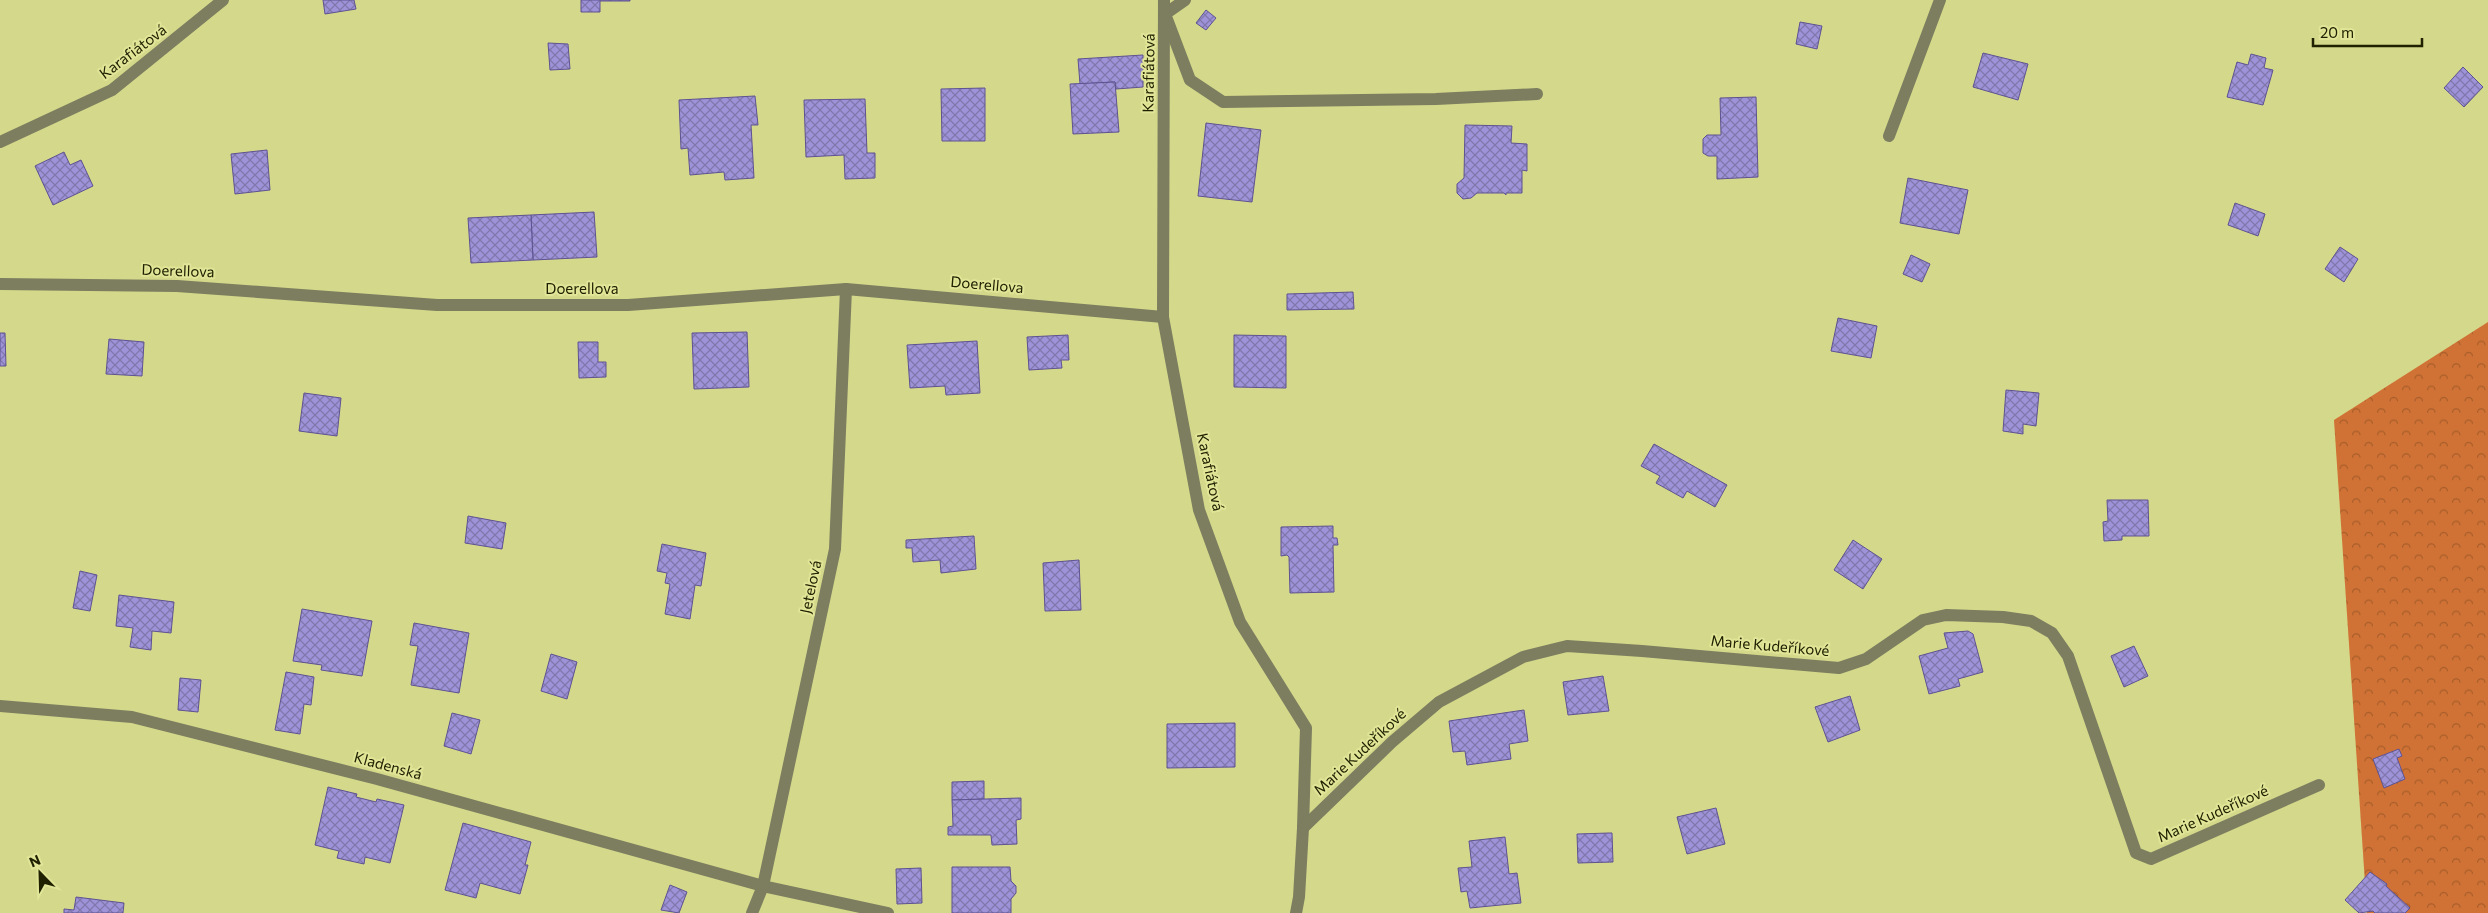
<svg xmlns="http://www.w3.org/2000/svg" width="2488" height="913" font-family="Commissioner,sans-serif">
  <defs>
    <pattern id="forest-crowns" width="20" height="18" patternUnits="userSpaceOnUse" patternTransform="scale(1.25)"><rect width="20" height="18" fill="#d07235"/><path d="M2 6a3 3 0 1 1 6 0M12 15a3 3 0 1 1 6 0" fill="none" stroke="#a85d2a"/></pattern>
    <pattern id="building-cross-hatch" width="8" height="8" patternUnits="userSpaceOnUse" patternTransform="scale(1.25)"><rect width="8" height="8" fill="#9e93d8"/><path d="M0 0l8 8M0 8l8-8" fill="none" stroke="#8078ad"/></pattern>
  </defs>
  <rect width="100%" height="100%" fill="#d4d88a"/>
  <polygon fill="url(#forest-crowns)" points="2488,322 2488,913 2367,913 2334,420"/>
  <g fill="url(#building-cross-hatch)" stroke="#5e5291">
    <polygon points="323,0 354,0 356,9 325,14"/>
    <polygon points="581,0 630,0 630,1 600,1 600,12 581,12"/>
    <polygon points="1206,10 1216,18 1206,30 1196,23"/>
    <polygon points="1800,22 1822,26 1817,49 1796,44"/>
    <polygon points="548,43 568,44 570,69 550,70"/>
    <polygon points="1983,53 2028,64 2018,100 1973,87"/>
    <polygon points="2251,54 2266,58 2264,68 2273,70 2263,105 2227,97 2237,62 2248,65"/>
    <polygon points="1143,55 1143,87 1116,89 1115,82 1080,84 1078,59"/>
    <polygon points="2463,67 2483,87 2464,107 2444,88"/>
    <polygon points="1115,82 1119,132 1073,134 1070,84"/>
    <polygon points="985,88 985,141 942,141 941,89"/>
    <polygon points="755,96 758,125 751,125 754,178 725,180 724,172 690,175 688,148 681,149 679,100"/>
    <polygon points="1756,97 1758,177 1717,179 1717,156 1708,156 1703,153 1703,139 1707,135 1721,135 1720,98"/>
    <polygon points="865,99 867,153 875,153 875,178 845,179 844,155 806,157 804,100"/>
    <polygon points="1206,123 1261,130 1252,202 1198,196"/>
    <polygon points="1465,125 1512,126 1511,143 1527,144 1527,171 1522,170 1522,193 1506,193 1506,195 1504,193 1477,193 1471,198 1463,199 1457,193 1457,184 1464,178"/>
    <polygon points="267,150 270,190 235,194 231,154"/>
    <polygon points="64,152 70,165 81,160 93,186 53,205 35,166"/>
    <polygon points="1908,178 1968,190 1959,234 1900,223"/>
    <polygon points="2235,203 2265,214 2258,236 2228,225"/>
    <polygon points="594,212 597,257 533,260 531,215"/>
    <polygon points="531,215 533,260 471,263 468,218"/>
    <polygon points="2340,247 2358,259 2344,282 2325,269"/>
    <polygon points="1911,255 1930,264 1922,282 1903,274"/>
    <polygon points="1353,292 1354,309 1287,310 1287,294"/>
    <polygon points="1838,318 1877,326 1871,358 1831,351"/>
    <polygon points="747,332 749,387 694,389 692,333"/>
    <polygon points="0,333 5,333 6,366 0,366"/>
    <polygon points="1068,335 1069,360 1061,360 1062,368 1029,370 1027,337"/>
    <polygon points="1234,335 1286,336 1286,388 1234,387"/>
    <polygon points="109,339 144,342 142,376 106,374"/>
    <polygon points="977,341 980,393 946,395 945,386 910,388 907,345"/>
    <polygon points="578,342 598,342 598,362 606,362 606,377 579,378"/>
    <polygon points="2006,390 2039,393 2036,426 2023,424 2023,434 2003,431"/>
    <polygon points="304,393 341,398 337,436 299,431"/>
    <polygon points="1654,444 1727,485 1715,507 1687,491 1683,498 1656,483 1660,476 1641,466"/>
    <polygon points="2107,500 2148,500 2149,536 2122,536 2122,540 2104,541 2103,522 2108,521"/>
    <polygon points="468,516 506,523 502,549 465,543"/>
    <polygon points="1333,526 1333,538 1337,538 1338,545 1333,545 1334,592 1290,593 1289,557 1287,555 1281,556 1281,527"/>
    <polygon points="974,536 976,569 941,573 940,560 913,562 912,548 906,548 906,540"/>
    <polygon points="1853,540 1882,559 1863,589 1834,570"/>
    <polygon points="662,544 706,553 701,586 695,585 690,619 665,614 670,584 665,583 667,573 657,571"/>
    <polygon points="1079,560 1081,610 1045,611 1043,563"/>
    <polygon points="80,571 97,575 90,611 73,608"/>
    <polygon points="119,595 174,602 171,633 152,631 151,650 130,647 133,628 116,626"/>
    <polygon points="302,609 372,621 362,676 321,670 322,665 293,661"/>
    <polygon points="414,623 469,633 459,693 411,685 418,646 410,645"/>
    <polygon points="1968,631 1973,634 1983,672 1958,679 1960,686 1929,694 1919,656 1948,648 1944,633"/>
    <polygon points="2134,646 2148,676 2124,687 2111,656"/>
    <polygon points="551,654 577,662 567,699 541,691"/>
    <polygon points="286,672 314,677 311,705 304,704 300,734 275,730"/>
    <polygon points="1603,676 1609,711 1568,715 1563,682"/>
    <polygon points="180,678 201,680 198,712 178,710"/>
    <polygon points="1850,696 1860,730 1828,742 1815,707"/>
    <polygon points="1524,710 1528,741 1509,744 1511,759 1467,765 1465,751 1453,752 1449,721"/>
    <polygon points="452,713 480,720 471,754 444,746"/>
    <polygon points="1235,723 1235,767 1167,768 1167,724"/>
    <polygon points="2399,749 2402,756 2397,758 2405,779 2384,788 2373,759"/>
    <polygon points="984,781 984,799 952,800 952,782"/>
    <polygon points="328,787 357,794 356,797 376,802 377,799 404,805 390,863 365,857 364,864 337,858 339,851 315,845"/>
    <polygon points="1021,798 1021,819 1016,820 1017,844 992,845 991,835 948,835 948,827 953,826 952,800"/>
    <polygon points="1716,808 1725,844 1687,854 1677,817"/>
    <polygon points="463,823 531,842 525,865 528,865 520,894 480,883 476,898 445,890"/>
    <polygon points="1609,833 1612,833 1613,862 1578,863 1577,834"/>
    <polygon points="1505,837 1509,874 1517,873 1521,903 1470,908 1467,891 1461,892 1458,868 1472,867 1469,841"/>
    <polygon points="952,867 1010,867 1011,881 1016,886 1016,893 1011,899 1011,913 952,913"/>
    <polygon points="921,868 922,903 897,904 896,869"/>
    <polygon points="2370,872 2387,884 2386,886 2410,908 2405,913 2375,913 2373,911 2359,913 2345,900"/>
    <polygon points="670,885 687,892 679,913 661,910"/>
    <polygon points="76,897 124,903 123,913 64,913 64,909 74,910"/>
  </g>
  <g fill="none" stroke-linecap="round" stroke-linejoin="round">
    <g stroke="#7c7e5f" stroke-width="12">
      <polyline points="1164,0 1163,317 1199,510 1240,622 1306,728 1303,828 1299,897 1296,913"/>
      <polyline points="1185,0 1165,14 1190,80 1223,102 1436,99 1537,94"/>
      <polyline points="1889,136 1940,0"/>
      <polyline points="0,142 112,90 223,0"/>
      <polyline points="0,284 177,286 437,305 628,305 846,289 1163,317"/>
      <polyline points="0,706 132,717 377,779 763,886 888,913"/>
      <polyline points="1303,828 1392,742 1439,702 1523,657 1567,646 1642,651 1839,668 1866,659 1923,620 1946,615 2003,617 2031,621 2052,633 2068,656 2136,853 2151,859 2319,785"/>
      <polyline points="752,913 763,886 835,549 846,289"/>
    </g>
  </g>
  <g text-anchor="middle" stroke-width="4" stroke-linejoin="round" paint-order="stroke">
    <g font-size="15" fill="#202101" stroke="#e1e597">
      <text transform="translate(133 52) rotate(-37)" y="5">Karafiátová</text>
      <text transform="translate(1149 73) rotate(-89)" y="5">Karafiátová</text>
      <text transform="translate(178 271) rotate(2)" y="5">Doerellova</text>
      <text transform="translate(987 285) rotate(5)" y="5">Doerellova</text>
      <text x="582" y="294">Doerellova</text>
      <text transform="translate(1210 472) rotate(78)" y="5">Karafiátová</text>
      <text transform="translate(811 587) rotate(-78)" y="5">Jetelová</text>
      <text transform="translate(1770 646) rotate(5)" y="5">Marie Kudeříkové</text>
      <text transform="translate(1360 752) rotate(-43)" y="5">Marie Kudeříkové</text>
      <text transform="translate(388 766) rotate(15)" y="5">Kladenská</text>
      <text transform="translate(2213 814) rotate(-24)" y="5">Marie Kudeříkové</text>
    </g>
  </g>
  <g transform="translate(40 873) rotate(337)" stroke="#e1e597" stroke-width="4" paint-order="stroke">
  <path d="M0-4L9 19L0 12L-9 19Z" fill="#202101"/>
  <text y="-8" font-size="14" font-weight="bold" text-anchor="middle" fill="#202101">N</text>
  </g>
  <path d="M2313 38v8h109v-8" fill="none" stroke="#202101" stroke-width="2.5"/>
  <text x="2320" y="38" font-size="15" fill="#202101" stroke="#e1e597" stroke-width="4" paint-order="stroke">20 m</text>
</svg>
